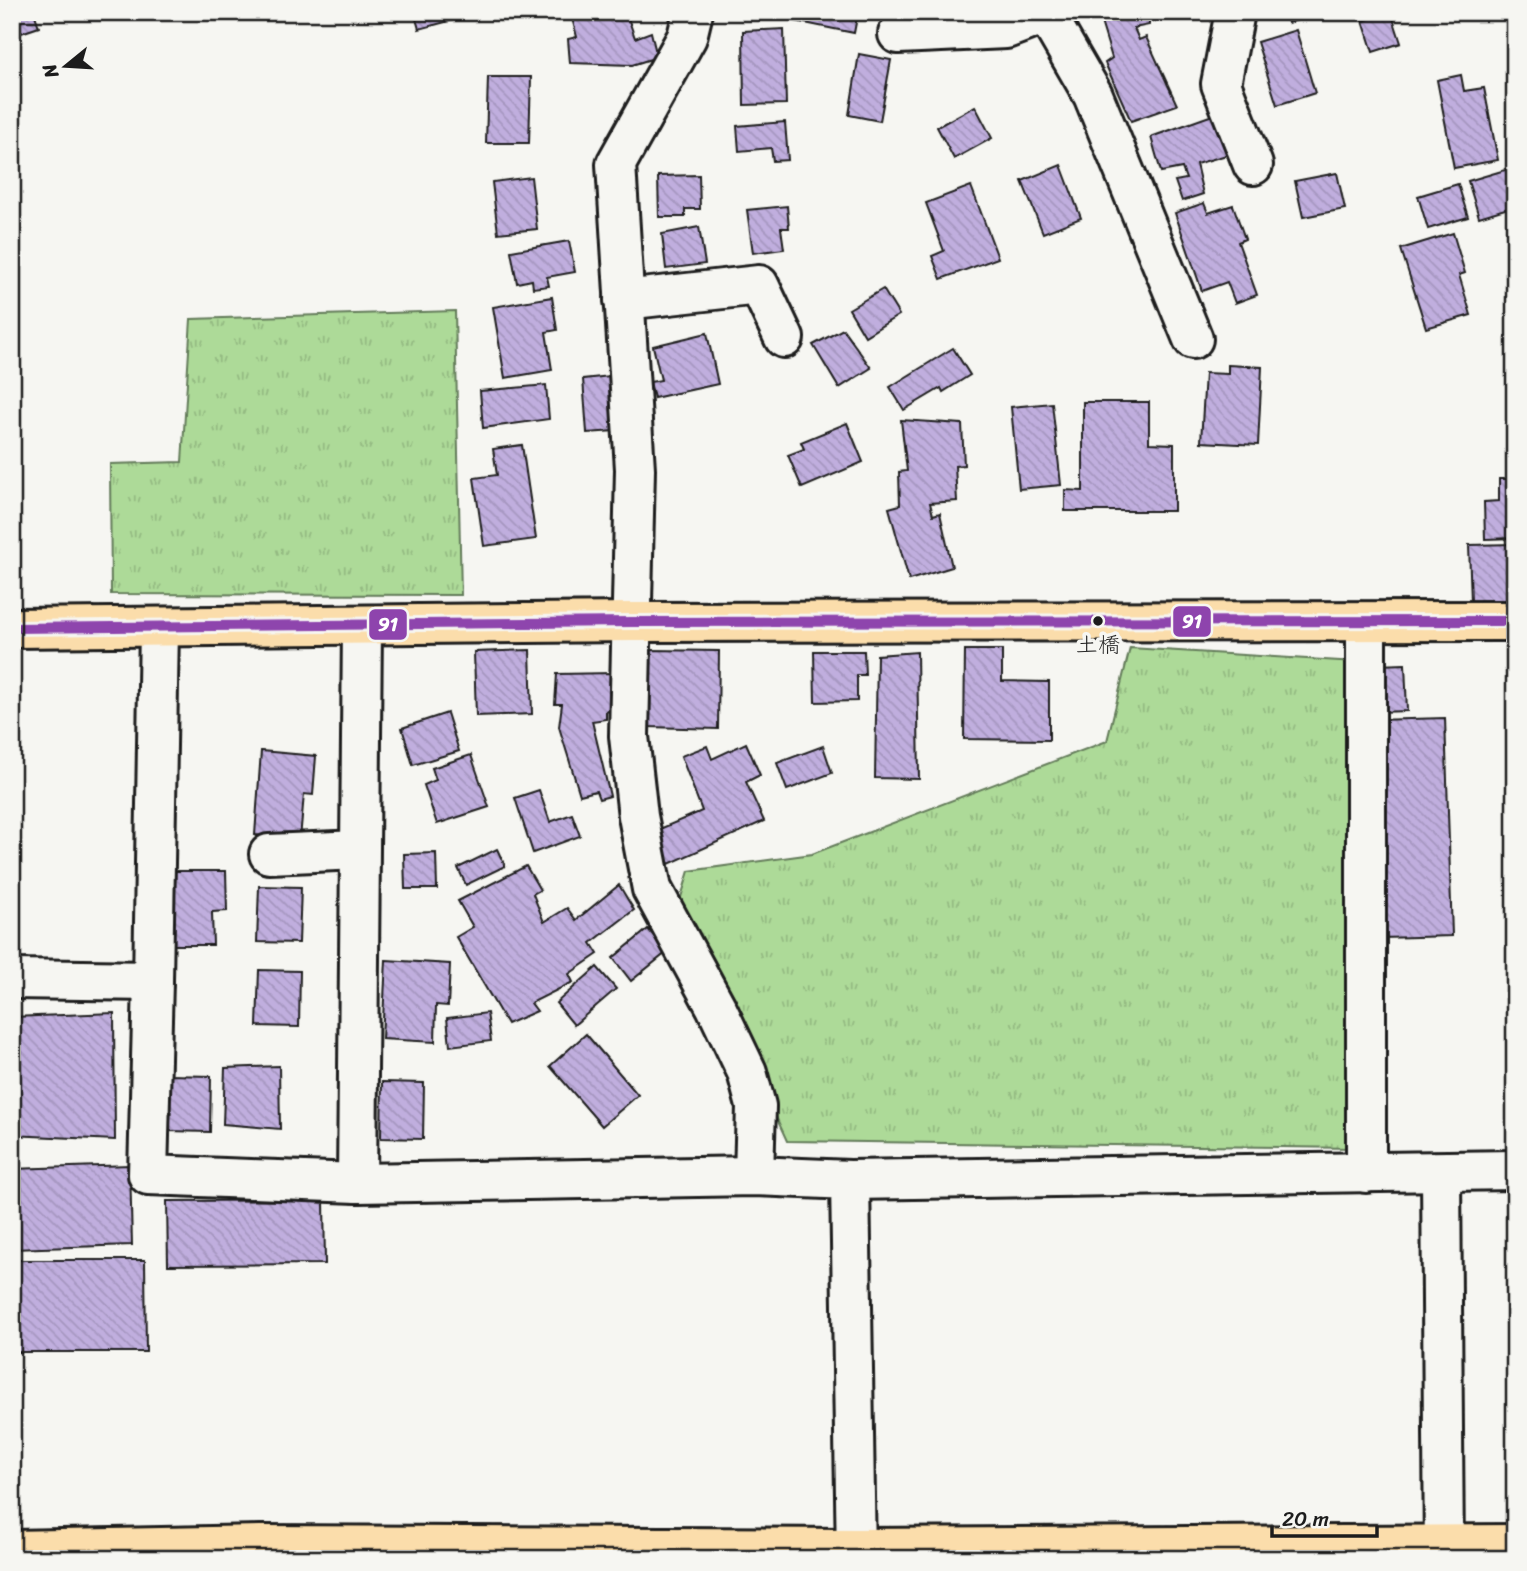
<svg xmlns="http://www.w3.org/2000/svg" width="1527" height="1571" font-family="Sriracha,'Klee One',sans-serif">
  <defs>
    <pattern id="grass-tufts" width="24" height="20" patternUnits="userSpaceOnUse" patternTransform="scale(1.75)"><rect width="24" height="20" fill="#adda98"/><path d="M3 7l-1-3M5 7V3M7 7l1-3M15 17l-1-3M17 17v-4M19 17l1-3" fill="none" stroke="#94ba82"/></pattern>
    <pattern id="building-back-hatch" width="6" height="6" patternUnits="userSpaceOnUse" patternTransform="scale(1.75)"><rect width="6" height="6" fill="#c0aede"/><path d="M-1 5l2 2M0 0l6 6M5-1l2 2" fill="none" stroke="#a495be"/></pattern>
  </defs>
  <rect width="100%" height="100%" fill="#f6f6f2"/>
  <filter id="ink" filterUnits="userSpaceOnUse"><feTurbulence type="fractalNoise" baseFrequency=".0143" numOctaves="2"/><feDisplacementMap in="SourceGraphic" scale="14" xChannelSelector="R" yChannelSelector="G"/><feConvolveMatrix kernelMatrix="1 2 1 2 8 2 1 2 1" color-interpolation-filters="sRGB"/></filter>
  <g filter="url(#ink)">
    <g fill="url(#grass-tufts)" stroke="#647b5a" stroke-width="2">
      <polygon points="455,311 461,595 111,594 110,464 182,462 191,319"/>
      <polygon points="1130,648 1356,662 1354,1148 787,1141 679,904 689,871 812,854 1107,741"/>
    </g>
    <g fill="url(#building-back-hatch)" stroke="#1c1c1c" stroke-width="2">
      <polygon points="12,12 34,12 39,27 12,36"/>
      <polygon points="414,12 451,12 453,20 419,29"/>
      <polygon points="579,12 626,12 635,38 651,32 657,57 632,65 570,63 568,39 577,37 572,18 581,17"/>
      <polygon points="781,12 858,12 854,33 780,18"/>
      <polygon points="1098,12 1159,12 1149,14 1149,25 1134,28 1139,40 1146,37 1177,105 1131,121 1105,63 1112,58"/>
      <polygon points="1285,12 1324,12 1288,23"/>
      <polygon points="1391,12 1401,43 1373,52 1363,21"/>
      <polygon points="784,29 786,104 744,105 743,31"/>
      <polygon points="1296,30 1315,93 1277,105 1257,42"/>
      <polygon points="859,54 891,60 880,121 849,115"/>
      <polygon points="1461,75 1464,91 1484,88 1498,160 1454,168 1437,80"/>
      <polygon points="488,77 531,77 529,143 486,143"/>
      <polygon points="975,106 992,138 954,159 937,127"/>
      <polygon points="1218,113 1230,154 1196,164 1203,194 1182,201 1175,181 1186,179 1182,168 1161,172 1151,137"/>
      <polygon points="785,122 788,160 773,161 771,148 739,151 737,126"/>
      <polygon points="1061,165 1081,218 1043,233 1022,181"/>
      <polygon points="1515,167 1515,206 1479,217 1468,181"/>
      <polygon points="1337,173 1345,209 1303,217 1295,181"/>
      <polygon points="699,175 700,209 685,209 685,217 659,217 658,176"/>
      <polygon points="531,177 537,229 498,233 492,182"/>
      <polygon points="1458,184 1468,217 1428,229 1418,196"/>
      <polygon points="971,186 998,258 941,279 932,256 944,251 926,203"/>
      <polygon points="1204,203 1208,213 1233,205 1245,239 1238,242 1257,295 1235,303 1227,282 1202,291 1175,213"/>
      <polygon points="787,206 789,228 781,228 784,249 753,253 747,210"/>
      <polygon points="699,227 705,264 666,269 662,234"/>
      <polygon points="1453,233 1465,273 1459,275 1471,315 1426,328 1401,249"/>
      <polygon points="569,241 575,272 547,277 549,286 533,288 532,280 517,283 511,251"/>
      <polygon points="883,289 899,315 865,336 849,309"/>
      <polygon points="552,297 557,330 546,332 552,370 505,378 493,307"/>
      <polygon points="843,329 871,368 839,388 813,345"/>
      <polygon points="707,333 718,384 654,398 650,382 661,380 653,346"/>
      <polygon points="953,348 970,375 943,392 941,388 904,410 890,387"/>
      <polygon points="1228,365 1262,367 1258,445 1201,442 1205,373 1228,374"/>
      <polygon points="610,376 615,431 587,433 583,379"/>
      <polygon points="546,385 549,419 483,428 480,391"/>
      <polygon points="1083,402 1149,402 1149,443 1174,444 1174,511 1065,511 1065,490 1083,491"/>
      <polygon points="1052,403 1061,485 1019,489 1011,407"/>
      <polygon points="901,420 962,424 964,465 955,466 957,501 930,503 933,515 940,513 952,567 909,580 889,508 900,505 899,472 907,471"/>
      <polygon points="847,423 863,462 802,488 788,455 804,449 801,442"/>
      <polygon points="522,445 536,539 484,546 474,478 497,475 493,449"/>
      <polygon points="1499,479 1515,479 1515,538 1485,539 1484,502 1499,501"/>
      <polygon points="1515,544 1515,600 1471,601 1469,545"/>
      <polygon points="530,650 532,714 476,716 474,652"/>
      <polygon points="650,650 719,651 718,729 649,727"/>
      <polygon points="965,650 1002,650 1002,681 1049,682 1049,740 964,739"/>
      <polygon points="814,651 864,651 865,675 857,675 857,701 815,702"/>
      <polygon points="917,652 919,779 875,778 877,655"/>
      <polygon points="1405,664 1407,711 1379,712 1377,665"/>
      <polygon points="614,673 615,713 606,711 606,719 592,721 610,796 599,799 596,791 580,795 559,727 562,704 555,704 557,674"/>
      <polygon points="447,713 459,751 413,765 402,728"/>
      <polygon points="1445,718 1452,936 1382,938 1375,720"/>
      <polygon points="746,743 760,775 746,782 764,821 669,864 655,831 702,811 681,756 707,746 712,759"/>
      <polygon points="823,746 832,773 787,790 777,763"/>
      <polygon points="261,751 316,756 313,795 304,794 300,839 255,835"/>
      <polygon points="471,755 489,807 437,824 424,785 436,780 432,768"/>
      <polygon points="539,790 550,822 572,814 580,836 533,853 515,798"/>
      <polygon points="497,849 505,866 466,885 458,868"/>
      <polygon points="436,853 437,889 405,889 404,854"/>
      <polygon points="526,866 540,890 533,894 544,922 567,908 576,920 619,885 634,910 591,943 598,954 569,974 573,982 531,1003 537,1011 507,1024 456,937 473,927 458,901"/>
      <polygon points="171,871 226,871 227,911 212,912 213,945 172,945"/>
      <polygon points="259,886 301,887 299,943 257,942"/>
      <polygon points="648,929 667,952 631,981 613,958"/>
      <polygon points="386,960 450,964 448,1006 436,1005 435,1042 382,1039"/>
      <polygon points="597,967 616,989 574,1025 556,1003"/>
      <polygon points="259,970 300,971 299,1027 257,1026"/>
      <polygon points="114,1013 115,1140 12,1135 12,1017"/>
      <polygon points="487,1013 491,1041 450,1046 447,1018"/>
      <polygon points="586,1034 638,1095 602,1126 550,1066"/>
      <polygon points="279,1066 280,1129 223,1124 225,1068"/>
      <polygon points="169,1075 211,1076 210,1132 168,1131"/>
      <polygon points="382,1082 424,1083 423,1139 381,1138"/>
      <polygon points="130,1165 132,1245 12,1249 12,1169"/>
      <polygon points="324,1200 325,1264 168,1265 167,1201"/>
      <polygon points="12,1260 145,1260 146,1352 12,1352"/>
    </g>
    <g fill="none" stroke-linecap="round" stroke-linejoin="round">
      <g stroke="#1c1c1c" stroke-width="44">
        <g id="minor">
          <polyline points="693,12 687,37 616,164 635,469 629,736 638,816 652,889 716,1007 747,1072 756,1106 754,1176"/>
          <polyline points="1045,12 1093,95 1193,339"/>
          <polyline points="1235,12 1221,84 1253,165"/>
          <polyline points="898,34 1006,29 1045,14"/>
          <polyline points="624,300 759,285 784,338"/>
          <polyline points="1366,622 1366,1173"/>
          <polyline points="269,854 359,850"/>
          <polyline points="12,979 153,981 148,1175 357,1183 754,1176 850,1180 1515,1170"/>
          <polyline points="153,981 159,627"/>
          <polyline points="1441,1172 1444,1559"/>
          <polyline points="850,1180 856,1559"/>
          <polyline points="357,1183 362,627"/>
        </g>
      </g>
      <g stroke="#1c1c1c" stroke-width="44">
        <g id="major">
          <polyline points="12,628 632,622 1515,621"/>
          <polyline points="12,1550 261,1545 856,1548 1515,1544"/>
        </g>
      </g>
      <use href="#minor" stroke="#f6f6f2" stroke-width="38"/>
      <use href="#major" stroke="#fbddab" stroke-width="38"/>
      <g stroke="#f6f6f2" stroke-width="16">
        <polyline id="bus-1" points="12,628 632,622 1515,621"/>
      </g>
      <use href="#bus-1" stroke="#8e44ad" stroke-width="10"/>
    </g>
  </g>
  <circle fill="#1c1c1c" stroke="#f6f6f2" stroke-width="2.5" cx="1098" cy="621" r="6"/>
  <g text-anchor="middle" stroke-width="7" stroke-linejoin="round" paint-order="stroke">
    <g font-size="22" fill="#1c1c1c" stroke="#f6f6f2">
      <text x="1098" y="652">土橋</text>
    </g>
  </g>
  <g stroke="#f6f6f2" stroke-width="2.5">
    <rect x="1172" y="605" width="40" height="33" rx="7" fill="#8e44ad"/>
    <rect x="368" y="608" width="40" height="33" rx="7" fill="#8e44ad"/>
  </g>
  <g font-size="19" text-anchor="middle" font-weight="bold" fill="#fff">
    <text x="1192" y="628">91</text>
    <text x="388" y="631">91</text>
  </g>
  <rect width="1527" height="1571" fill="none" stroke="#f6f6f2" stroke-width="42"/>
  <rect x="21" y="21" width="1485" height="1529" fill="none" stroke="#1c1c1c" stroke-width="2.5" filter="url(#ink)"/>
  <g transform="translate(66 66) rotate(252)" stroke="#f6f6f2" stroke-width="5" paint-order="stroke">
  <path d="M0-5L12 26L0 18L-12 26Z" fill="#1c1c1c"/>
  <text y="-10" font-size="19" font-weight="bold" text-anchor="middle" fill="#1c1c1c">N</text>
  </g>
  <path d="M1272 1526v10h105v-10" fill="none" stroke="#1c1c1c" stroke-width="3.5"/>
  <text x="1282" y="1526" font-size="21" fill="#1c1c1c" stroke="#f6f6f2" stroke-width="5" paint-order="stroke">20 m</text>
</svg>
